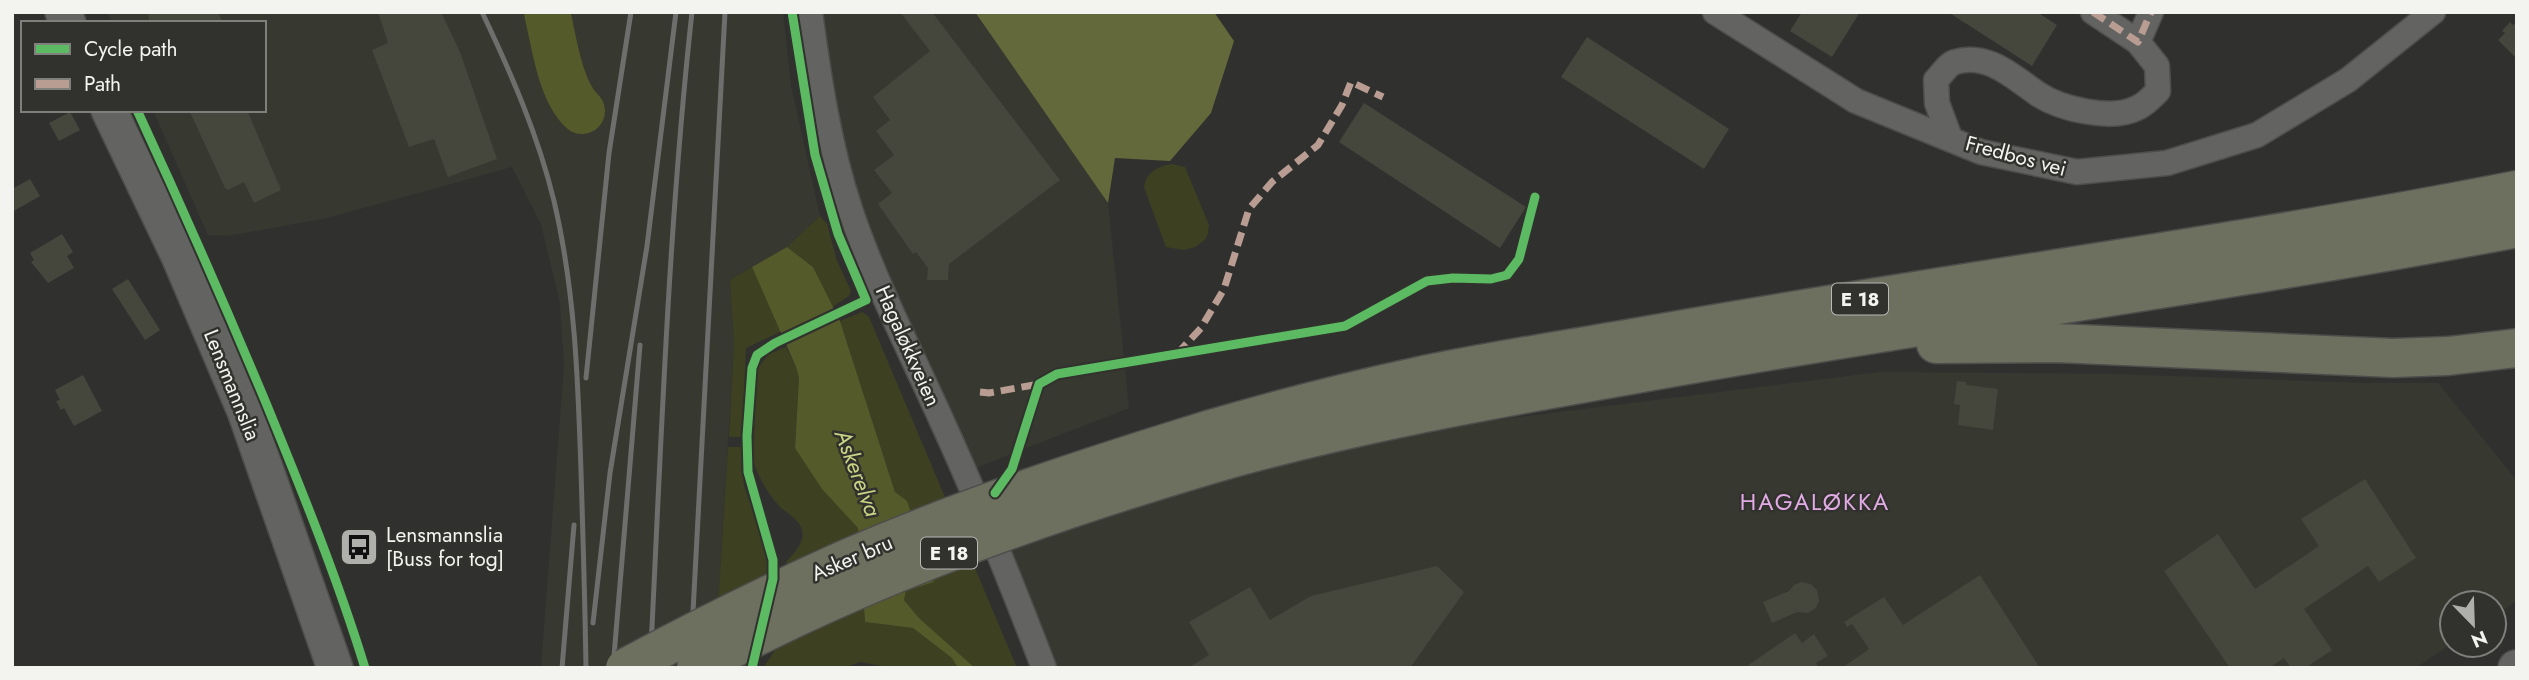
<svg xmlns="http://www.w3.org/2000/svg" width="2529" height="680" font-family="Jost,sans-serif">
  <rect width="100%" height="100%" fill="#30312f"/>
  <g fill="#373930">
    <polygon points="107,12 783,12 791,86 820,216 787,247 730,280 734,342 714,668 541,668 564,366 560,303 541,224 512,167 327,218 227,236 208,235 153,110 264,110 264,23 113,23"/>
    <polygon points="819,12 975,12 1108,203 1129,408 970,470 868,232 836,125"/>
    <polygon points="1881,372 2113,374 2362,383 2438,383 2517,481 2517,601 2494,616 2494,603 2452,603 2452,644 2415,668 1043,668 998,543 1153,487 1431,428"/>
  </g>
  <g fill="#3d4122">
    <path d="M1172,164l13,3 24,58 -1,8 -3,7 -10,7 -11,3 -18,-3 -22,-60c2,-15 15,-21 28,-23z"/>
    <polygon points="820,216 827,224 837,261 851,291 849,296 832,307 813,267 787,247"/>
    <polygon points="752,267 782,331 746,348 742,437 729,437 734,342 730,280"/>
    <polygon points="862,312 869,317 1017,668 975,668 919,618 904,600 906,591 934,582 895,492 840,321"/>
    <path d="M786,347l10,20 3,11 -4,70 63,80 7,94 48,6 40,30 5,10h-65l-33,-6 -16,6h-81l25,-37 5,-28 -7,-41c11,-12 26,-27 9,-43 -5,-5 -12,-9 -17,-14 -11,-13 -20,-29 -25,-44l4,-92 12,-15z"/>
    <polygon points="728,447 742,447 744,486 761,534 769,568 747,668 714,668"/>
  </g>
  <polygon fill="#64693b" points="975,12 1214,12 1234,41 1211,113 1170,161 1115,158 1108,203"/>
  <polygon fill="#555a2a" points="787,247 813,267 840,321 895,492 907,501 934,582 906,591 904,600 919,618 975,668 958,668 952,658 913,628 865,622 858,528 822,489 795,448 799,378 796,367 752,267"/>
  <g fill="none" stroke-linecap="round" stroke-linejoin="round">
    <path stroke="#555a2a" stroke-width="46" d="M547,12c7,29 13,79 35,99"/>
  </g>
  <g fill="#45463c">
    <polygon points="155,12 218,12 223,23 150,23 148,15"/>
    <polygon points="378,12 441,12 460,52 497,159 448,177 434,139 409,147 372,50 388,43"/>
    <polygon points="900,12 932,12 1060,180 949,264 948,280 927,280 928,268 916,252 913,254 878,204 892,193 874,170 894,155 876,131 890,120 873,97 930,51"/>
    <polygon points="1802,12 1860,12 1832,57 1790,31"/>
    <polygon points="1948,12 2037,12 2057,25 2032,66"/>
    <polygon points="2517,21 2517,54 2515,57 2498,40 2505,33 2502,31 2510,22 2513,25"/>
    <polygon points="1587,37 1729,129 1704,169 1561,77"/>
    <polygon points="1364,103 1526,207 1500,248 1339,142"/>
    <polygon points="189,110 247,110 281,190 254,203 244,182 228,190 225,188"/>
    <polygon points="70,112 80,130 59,141 49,123"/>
    <polygon points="30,179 40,196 14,211 12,189"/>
    <polygon points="62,234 73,252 67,256 74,268 48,283 31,262 34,260 30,253"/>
    <polygon points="128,279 160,330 145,340 112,289"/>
    <polygon points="83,375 102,411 74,426 64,408 61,410 56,401 60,400 55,390"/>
    <polygon points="1957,381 1966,382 1966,385 1998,389 1993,430 1958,425 1960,405 1954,404"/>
    <polygon points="2365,479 2416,558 2379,582 2368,566 2304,609 2332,650 2305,668 2291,668 2284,658 2269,668 2230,668 2164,571 2218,534 2255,589 2319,546 2301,519"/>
    <polygon points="1437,566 1464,592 1410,668 1188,668 1209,655 1189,622 1250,587 1270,620 1311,596"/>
    <polygon points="1980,575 2040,668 1842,668 1869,649 1852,624 1847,627 1844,622 1884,597 1903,625"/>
    <polygon points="1801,582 1811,584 1817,590 1819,601 1816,608 1808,613 1797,612 1772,623 1763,602 1789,591 1794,585"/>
    <polygon points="1795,633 1802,643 1814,634 1828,656 1816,663 1819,668 1744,668"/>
  </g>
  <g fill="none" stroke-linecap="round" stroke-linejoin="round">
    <g stroke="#4d4d4b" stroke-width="27">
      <g id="street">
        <path d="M810,12c9,66 19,134 40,197 25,75 63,147 95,219 36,79 68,159 99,240"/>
        <polyline points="1715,12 1856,101 1981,152 2077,172 2167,163 2257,135 2348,80 2433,12"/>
        <polyline points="2138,42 2151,12"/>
        <path d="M1950,138l-13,-35 -1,-23c6,-6 12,-16 19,-18 33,-10 58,15 83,32 22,15 74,27 99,14 8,-3 15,-11 21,-17l-1,-25 -19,-24 -45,-30"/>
      </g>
    </g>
    <g stroke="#4d4d4b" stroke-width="38">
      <g id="secondary">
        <polyline points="63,12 68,23"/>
        <polyline points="109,110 179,256 245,411 335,668"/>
        <polyline points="2516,668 2517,668"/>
      </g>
    </g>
    <g stroke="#4d4d4b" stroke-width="41">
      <g id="highway">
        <polyline points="1936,344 2056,343 2393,358 2448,356 2517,348"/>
        <path d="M1208,430c68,-20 138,-38 207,-53 74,-16 150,-27 224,-40 292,-52 587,-90 878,-147"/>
        <path d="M1212,464c139,-40 281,-65 424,-90 293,-53 588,-90 881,-146"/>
      </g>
    </g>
    <use href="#street" stroke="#636362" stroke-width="24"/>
    <use href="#secondary" stroke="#636362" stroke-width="35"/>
    <use href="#highway" stroke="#6d6f5f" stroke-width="38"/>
    <g stroke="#6e6e6d" stroke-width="5">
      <path d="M482,12c29,61 56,123 72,189 21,89 24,179 27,270 2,65 4,131 5,197"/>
      <polyline points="586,378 609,153 631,12"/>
      <polyline points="593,623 610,473 647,246 676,12"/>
      <polyline points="562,668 574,525"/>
      <polyline points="613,668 640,345"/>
      <path d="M650,668c11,-219 18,-438 42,-656"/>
      <polyline points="690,668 725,12"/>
    </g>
    <g stroke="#4d4d4b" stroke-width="41" stroke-linecap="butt">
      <g id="highway-bridge">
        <path d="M625,668c75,-40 151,-78 228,-112 116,-50 235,-89 355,-126"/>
        <path d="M696,668c162,-88 340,-152 516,-204"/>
      </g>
    </g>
    <use href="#highway-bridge" stroke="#6d6f5f" stroke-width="38"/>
    <g stroke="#b99d93" stroke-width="7" stroke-dasharray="14 7" stroke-linecap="butt">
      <polyline points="2093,12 2138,42 2151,12"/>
      <polyline points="1177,354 1201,328 1224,289 1249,209 1272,182 1318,145 1342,105 1351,82 1383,97"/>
      <polyline points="980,392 989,393 1039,384"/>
    </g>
    <g stroke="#31322e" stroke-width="13">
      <g id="cycleway">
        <path d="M137,110c45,97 88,195 129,293 36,88 71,174 99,265"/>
        <polyline points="995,493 1012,469 1039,384 1057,374 1345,326 1427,281 1453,278 1491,279 1507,275 1519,259 1535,197"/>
        <polyline points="752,668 773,579 773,560 748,472 747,436 752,368 757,355 775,343 866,300 838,234 815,155 792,12"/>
      </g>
    </g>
    <use href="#cycleway" stroke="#5cba63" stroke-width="9"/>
  </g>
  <defs>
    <g id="bus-square" transform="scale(2.0125)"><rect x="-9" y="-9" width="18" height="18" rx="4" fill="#afafac" stroke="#31322e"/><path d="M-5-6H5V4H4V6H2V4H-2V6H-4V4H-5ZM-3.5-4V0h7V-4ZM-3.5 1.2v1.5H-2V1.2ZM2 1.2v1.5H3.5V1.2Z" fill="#111"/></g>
  </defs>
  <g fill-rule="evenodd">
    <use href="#bus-square" x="359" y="547"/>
  </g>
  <g text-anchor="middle" stroke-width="5" stroke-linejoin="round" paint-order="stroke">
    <g fill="#31322e" stroke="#b9b9b6" stroke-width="2">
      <rect x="1832" y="283.5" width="56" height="31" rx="5"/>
      <rect x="921" y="537.5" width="56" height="31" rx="5"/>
    </g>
    <g font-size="19" font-weight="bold" fill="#f3f3f0">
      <text x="1860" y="306">E 18</text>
      <text x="949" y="560">E 18</text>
    </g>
    <g font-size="21" fill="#f3f3f0" stroke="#31322e">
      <text transform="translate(2016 156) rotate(15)" y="7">Fredbos vei</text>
      <text transform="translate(908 346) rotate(66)" y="7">Hagaløkkveien</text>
      <text transform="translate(232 385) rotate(68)" y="7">Lensmannslia</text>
      <text transform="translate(852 558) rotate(-23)" y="7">Asker bru</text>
    </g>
    <g font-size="21" fill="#f3f3f0" stroke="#31322e" text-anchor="start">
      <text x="386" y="542">Lensmannslia<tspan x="386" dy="24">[Buss for tog]</tspan></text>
    </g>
    <g font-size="23" font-style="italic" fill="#cad483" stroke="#31322e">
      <text transform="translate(858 473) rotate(69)" y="8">Askerelva</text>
    </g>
    <g font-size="23" letter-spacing="2" fill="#e2abe5" stroke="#31322e">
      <text x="1815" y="510">HAGALØKKA</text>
    </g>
  </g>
  <rect width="2529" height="680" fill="none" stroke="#f3f3f0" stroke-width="28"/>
  <rect x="21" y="21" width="245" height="91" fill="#31322e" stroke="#7f7f7c" stroke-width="2"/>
  <rect x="35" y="44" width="35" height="10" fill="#5cba63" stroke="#7f7f7c" stroke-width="2"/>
  <text x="84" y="56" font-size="21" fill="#f3f3f0">Cycle path</text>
  <rect x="35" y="79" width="35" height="10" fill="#b99d93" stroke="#7f7f7c" stroke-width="2"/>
  <text x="84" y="91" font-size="21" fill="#f3f3f0">Path</text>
  <g transform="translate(2473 624) rotate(157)"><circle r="33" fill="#31322e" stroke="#7f7f7c" stroke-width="2"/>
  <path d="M0-5L12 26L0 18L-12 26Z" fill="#afafac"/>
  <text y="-10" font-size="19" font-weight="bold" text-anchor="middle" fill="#f3f3f0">N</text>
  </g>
</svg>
